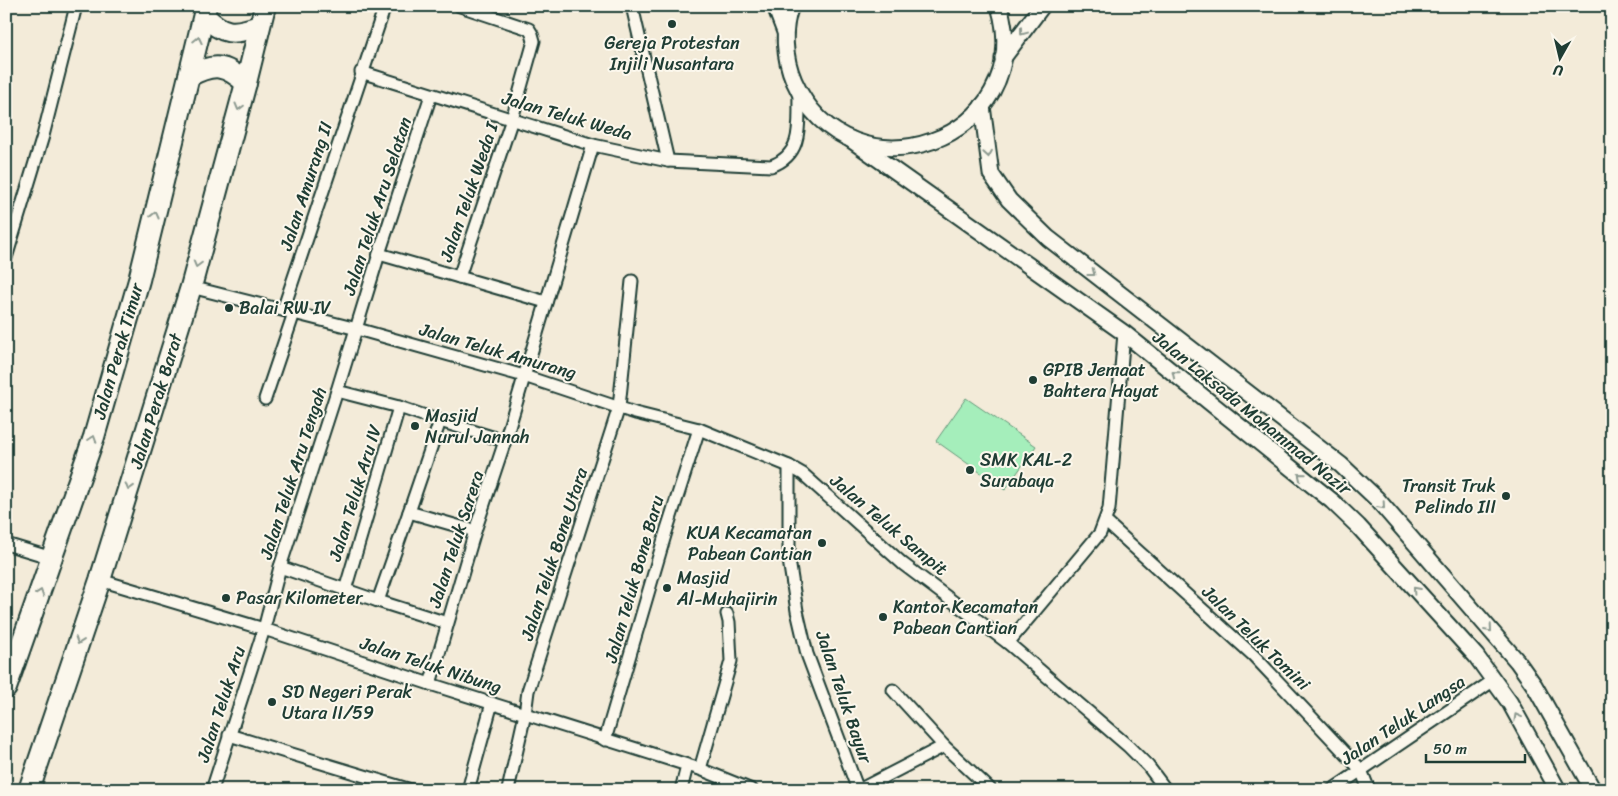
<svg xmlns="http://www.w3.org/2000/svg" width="1618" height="796" font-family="Sriracha,sans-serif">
  <rect width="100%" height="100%" fill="#f3ebd9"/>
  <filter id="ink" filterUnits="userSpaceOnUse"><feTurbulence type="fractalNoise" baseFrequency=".02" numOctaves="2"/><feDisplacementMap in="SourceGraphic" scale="10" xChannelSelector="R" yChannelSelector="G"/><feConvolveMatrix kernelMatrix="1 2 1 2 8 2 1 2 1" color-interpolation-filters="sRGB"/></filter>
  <g filter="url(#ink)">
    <polygon fill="#a5eebb" stroke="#629678" points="966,398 1036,446 1005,490 936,441"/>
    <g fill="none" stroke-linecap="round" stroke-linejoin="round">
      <g stroke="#1f3d34" stroke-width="15">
        <g id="street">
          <polyline points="632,6 668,161"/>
          <path d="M361,72l232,73 75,16 103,5c34,-12 27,-44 28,-74"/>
          <polyline points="379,254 546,302"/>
          <polyline points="6,258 43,136 76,6"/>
          <polyline points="459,277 512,119 534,41 532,34 529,29 460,6"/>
          <polyline points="191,287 357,329 524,376 635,413 699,429 789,466 803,474 903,564 1008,643 1128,746 1148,766 1166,790"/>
          <polyline points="283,310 385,6"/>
          <polyline points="337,391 399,407 440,421 409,512 475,531"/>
          <polyline points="265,399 294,313"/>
          <polyline points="440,421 505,441"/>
          <polyline points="789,466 789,560 797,611 807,654 858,790"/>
          <polyline points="409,512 378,601 447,623"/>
          <polyline points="1106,522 1254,656 1361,770 1369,790"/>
          <polyline points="6,544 52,558"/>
          <polyline points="280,567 378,601"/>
          <polyline points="100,580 264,629 430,684 700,769 752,790"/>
          <polyline points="345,590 399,407"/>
          <polyline points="1008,643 1100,533 1109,509 1124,333"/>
          <polyline points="430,684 475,531 505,441 593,145"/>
          <polyline points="893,690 944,746"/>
          <polyline points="229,735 411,790"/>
          <polyline points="605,740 666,532 699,429"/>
          <polyline points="700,769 731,661 729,622 727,614"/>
          <polyline points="212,790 264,629 280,567 337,391 379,254 431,95"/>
          <polyline points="468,790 492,703"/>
          <polyline points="508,790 525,714 528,691 619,407 632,281"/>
          <polyline points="681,790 687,766"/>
          <polyline points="859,790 944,746 991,790"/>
          <polyline points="1332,790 1494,680"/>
        </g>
      </g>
      <g stroke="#1f3d34" stroke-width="19">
        <g id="secondary">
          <polyline points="775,6 785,32"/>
          <path d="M791,6c-9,23 -7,52 3,75 56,126 246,58 205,-75"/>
          <polyline points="1003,58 1042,6"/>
          <polyline points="982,106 991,174 1009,200 1048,238 1341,465 1377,499 1517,661 1534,685 1593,790"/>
          <polyline points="850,139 1124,333 1332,501 1358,526 1476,656 1510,703 1558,790"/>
        </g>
      </g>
      <g stroke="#1f3d34" stroke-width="24">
        <g id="highway">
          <path d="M204,15c18,20 30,20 55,11"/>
          <path d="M189,76c25,-13 36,-12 57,7"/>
          <polyline points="6,688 94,437 139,280 206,6"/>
          <polyline points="29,790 100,580 191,287 246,83 265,6"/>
        </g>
      </g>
      <use href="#street" stroke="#fbf7ec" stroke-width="11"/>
      <use href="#secondary" stroke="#fbf7ec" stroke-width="15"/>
      <use href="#highway" stroke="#fbf7ec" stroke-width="20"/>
    </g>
    <defs><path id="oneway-chevron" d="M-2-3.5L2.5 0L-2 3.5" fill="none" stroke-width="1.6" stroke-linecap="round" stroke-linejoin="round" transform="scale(1.25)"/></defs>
    <g stroke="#8d9a90">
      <use href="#oneway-chevron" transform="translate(1023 32) rotate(127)"/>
      <use href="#oneway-chevron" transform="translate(198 40) rotate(-77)"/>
      <use href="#oneway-chevron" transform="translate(239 107) rotate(105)"/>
      <use href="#oneway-chevron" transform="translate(988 154) rotate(81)"/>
      <use href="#oneway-chevron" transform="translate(155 215) rotate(-76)"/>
      <use href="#oneway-chevron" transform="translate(197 264) rotate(105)"/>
      <use href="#oneway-chevron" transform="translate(1092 273) rotate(37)"/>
      <use href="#oneway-chevron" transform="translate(1175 374) rotate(-141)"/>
      <use href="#oneway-chevron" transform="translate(93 439) rotate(-72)"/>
      <use href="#oneway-chevron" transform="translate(1301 476) rotate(-141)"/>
      <use href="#oneway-chevron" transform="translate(129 487) rotate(107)"/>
      <use href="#oneway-chevron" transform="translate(1382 506) rotate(49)"/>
      <use href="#oneway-chevron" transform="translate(1416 590) rotate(-132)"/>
      <use href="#oneway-chevron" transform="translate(40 593) rotate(-71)"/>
      <use href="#oneway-chevron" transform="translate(1489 629) rotate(49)"/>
      <use href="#oneway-chevron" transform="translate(79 641) rotate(109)"/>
      <use href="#oneway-chevron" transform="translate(1517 717) rotate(-119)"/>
    </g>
  </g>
  <g fill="#1f3d34" stroke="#fbf7ec" stroke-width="2">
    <circle cx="672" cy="24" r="5"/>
    <circle cx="229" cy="308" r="5"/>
    <circle cx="1033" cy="380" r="5"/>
    <circle cx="415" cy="426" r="5"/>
    <circle cx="970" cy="470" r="5"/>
    <circle cx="1506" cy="496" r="5"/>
    <circle cx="822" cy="543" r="5"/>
    <circle cx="667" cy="588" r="5"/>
    <circle cx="226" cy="598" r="5"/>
    <circle cx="883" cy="617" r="5"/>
    <circle cx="272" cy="702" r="5"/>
  </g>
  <g text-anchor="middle" stroke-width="4" stroke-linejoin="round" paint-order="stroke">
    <g font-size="18" fill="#1f3d34" stroke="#fbf7ec" text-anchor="start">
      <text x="672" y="49" text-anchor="middle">Gereja Protestan<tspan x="672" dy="21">Injili Nusantara</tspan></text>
      <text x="239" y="314">Balai RW IV</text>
      <text x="1043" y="376">GPIB Jemaat<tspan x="1043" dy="21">Bahtera Hayat</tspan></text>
      <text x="425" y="422">Masjid<tspan x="425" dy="21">Nurul Jannah</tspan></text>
      <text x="980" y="466">SMK KAL-2<tspan x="980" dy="21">Surabaya</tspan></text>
      <text x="1496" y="492" text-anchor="end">Transit Truk<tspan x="1496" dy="21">Pelindo III</tspan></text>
      <text x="812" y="539" text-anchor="end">KUA Kecamatan<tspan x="812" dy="21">Pabean Cantian</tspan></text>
      <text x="677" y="584">Masjid<tspan x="677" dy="21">Al-Muhajirin</tspan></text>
      <text x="236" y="604">Pasar Kilometer</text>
      <text x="893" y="613">Kantor Kecamatan<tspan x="893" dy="21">Pabean Cantian</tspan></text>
      <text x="282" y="698">SD Negeri Perak<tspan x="282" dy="21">Utara II/59</tspan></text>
    </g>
    <g font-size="18" fill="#1f3d34" stroke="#fbf7ec">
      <text transform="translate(567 116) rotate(16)" y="6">Jalan Teluk Weda</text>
      <text transform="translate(306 186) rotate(-72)" y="6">Jalan Amurang II</text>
      <text transform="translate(469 192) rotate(-71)" y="6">Jalan Teluk Weda I</text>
      <text transform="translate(377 206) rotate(-72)" y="6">Jalan Teluk Aru Selatan</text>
      <text transform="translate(118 351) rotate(-74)" y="6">Jalan Perak Timur</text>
      <text transform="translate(498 351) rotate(16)" y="6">Jalan Teluk Amurang</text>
      <text transform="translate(156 401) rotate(-73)" y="6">Jalan Perak Barat</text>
      <text transform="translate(1252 413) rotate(39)" y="6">Jalan Laksada Mohammad Nazir</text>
      <text transform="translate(293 473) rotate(-72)" y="6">Jalan Teluk Aru Tengah</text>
      <text transform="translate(355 493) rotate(-73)" y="6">Jalan Teluk Aru IV</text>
      <text transform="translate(889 525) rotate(40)" y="6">Jalan Teluk Sampit</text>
      <text transform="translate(456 539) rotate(-72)" y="6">Jalan Teluk Sarera</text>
      <text transform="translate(554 554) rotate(-72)" y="6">Jalan Teluk Bone Utara</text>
      <text transform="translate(634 579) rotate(-74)" y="6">Jalan Teluk Bone Baru</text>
      <text transform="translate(1256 638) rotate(44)" y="6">Jalan Teluk Tomini</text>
      <text transform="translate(431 665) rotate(18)" y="6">Jalan Teluk Nibung</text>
      <text transform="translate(844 697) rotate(71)" y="6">Jalan Teluk Bayur</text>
      <text transform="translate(221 704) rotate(-72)" y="6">Jalan Teluk Aru</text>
      <text transform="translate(1403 720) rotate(-34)" y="6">Jalan Teluk Langsa</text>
    </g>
  </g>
  <rect width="1618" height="796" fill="none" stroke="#fbf7ec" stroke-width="25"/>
  <rect x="12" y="12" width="1593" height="771" fill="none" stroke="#1f3d34" stroke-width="2" filter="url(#ink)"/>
  <g transform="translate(1560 58) rotate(188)" stroke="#fbf7ec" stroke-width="4" paint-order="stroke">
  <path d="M0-4L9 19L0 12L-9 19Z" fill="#1f3d34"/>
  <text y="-8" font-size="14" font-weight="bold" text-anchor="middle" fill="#1f3d34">U</text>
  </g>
  <path d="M1426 754v8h99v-8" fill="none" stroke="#1f3d34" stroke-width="2.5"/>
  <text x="1433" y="754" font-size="15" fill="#1f3d34" stroke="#fbf7ec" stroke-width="4" paint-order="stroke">50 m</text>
</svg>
